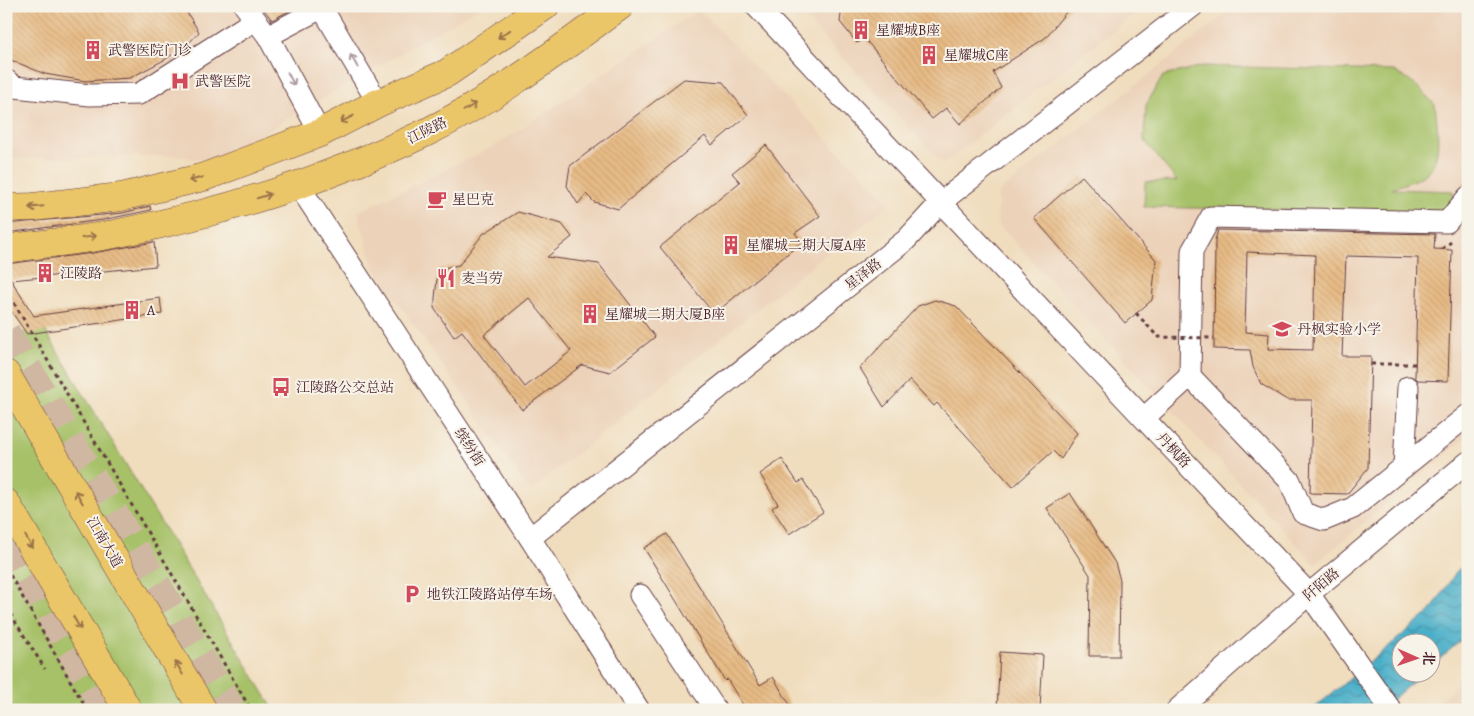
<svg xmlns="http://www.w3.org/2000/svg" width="1474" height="716" font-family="Alegreya,'Noto Serif SC',serif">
  <defs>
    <pattern id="water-waves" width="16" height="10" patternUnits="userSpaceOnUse" patternTransform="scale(1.25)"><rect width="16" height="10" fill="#4aafc9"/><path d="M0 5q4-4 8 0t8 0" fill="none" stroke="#408ea3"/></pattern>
    <pattern id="building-back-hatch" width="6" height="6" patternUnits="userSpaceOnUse" patternTransform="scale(1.25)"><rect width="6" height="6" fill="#e7bb85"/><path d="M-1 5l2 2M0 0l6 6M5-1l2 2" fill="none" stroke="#c8a073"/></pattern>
  </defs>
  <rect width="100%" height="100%" fill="#f7f3e8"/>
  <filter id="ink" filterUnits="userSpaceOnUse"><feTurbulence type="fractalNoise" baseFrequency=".02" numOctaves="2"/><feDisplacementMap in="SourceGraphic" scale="10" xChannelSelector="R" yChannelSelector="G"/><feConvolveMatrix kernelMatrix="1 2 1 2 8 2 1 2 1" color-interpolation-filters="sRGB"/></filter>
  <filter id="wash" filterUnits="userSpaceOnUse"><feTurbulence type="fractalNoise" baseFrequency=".0096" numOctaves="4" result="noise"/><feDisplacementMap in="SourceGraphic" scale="20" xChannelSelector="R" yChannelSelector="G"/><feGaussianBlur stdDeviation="1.12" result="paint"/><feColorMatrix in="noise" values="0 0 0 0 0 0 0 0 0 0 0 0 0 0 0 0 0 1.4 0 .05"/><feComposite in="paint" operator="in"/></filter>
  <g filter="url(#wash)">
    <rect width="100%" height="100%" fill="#f0ddbe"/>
    <g fill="#ecd2b9">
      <polygon points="6,6 482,6 215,161 174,156 6,159"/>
      <polygon points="794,6 1144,6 943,164"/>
      <polygon points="1236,6 1459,6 1468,18 1468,436 1315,564 997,223 998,193"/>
      <polygon points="699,10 890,203 530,491 373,266 358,212 495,146"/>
      <polygon points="1468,675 1468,710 1429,710"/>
    </g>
    <g fill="#a6c168" stroke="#78704a">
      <path d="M1203,66l191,5 23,15 18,19c2,19 9,58 -11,70 -9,6 -22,9 -32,14l61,2 -1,23 -308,-7 1,-25 32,-1 -33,-41 2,-35 17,-29z"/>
      <polygon points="43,327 274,710 6,710 6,338"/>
    </g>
    <polygon fill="url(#water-waves)" stroke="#4a677a" points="1468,562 1468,634 1432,666 1432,644 1402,644 1402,674 1422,674 1380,710 1312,710 1430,612 1456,572"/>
    <g id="blocks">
      <g fill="url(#building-back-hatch)" fill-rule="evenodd">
        <polygon points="6,6 183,6 199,32 189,43 166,59 130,78 85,81 45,74 6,58"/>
        <polygon points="261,6 298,6 272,20"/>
        <polygon points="842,6 1071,6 1045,38 993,72 1001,88 960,124 946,108 932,119 865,39 857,43 840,22"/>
        <polygon points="684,79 723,82 748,115 712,145 705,136 618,209 594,202 586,194 578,204 567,186 570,166"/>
        <polygon points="766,145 820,216 795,233 802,242 714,314 660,247 740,182 732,173"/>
        <polygon points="1082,176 1156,260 1152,300 1125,323 1034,218"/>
        <polygon points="150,206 151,210 102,220 6,233 6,224 123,213"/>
        <path d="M518,212l44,12 10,13 -25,20 52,7 56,73 -45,35 -28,-7 -60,45 -60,-79 -8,6 -20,-29 4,-39 21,-4 24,-31zM529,298l42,53 -46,36 -41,-52z"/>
        <path d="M1218,230l217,4 -1,15 18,1 -4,131 -30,-1 -3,-3 3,-119 -72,-2 -4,100h29l-3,112 -21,26 -37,-1 2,-93h-25l-26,-16 -8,-17 -3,-17 -36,-1 1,-109zM1247,252l68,3 -2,95 -45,-1 1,-15 -24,-2z"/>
        <polygon points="154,242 156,266 11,280 34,316 160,298 162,314 27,334 6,304 6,264 93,253"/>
        <polygon points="935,300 956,306 1077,433 1061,459 1053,451 1013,487 937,403 934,406 910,380 884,407 860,368 918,306"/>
        <polygon points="782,459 798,483 803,480 823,512 789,534 772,508 778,504 760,474"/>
        <polygon points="1070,493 1115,563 1120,580 1119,656 1089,656 1090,575 1047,508"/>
        <polygon points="667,534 760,685 773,677 793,710 746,710 727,679 725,681 644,548"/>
        <polygon points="1000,652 1043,655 1040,710 997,710"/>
      </g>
    </g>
  </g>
  <g filter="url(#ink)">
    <use href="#blocks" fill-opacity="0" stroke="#633c41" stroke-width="1"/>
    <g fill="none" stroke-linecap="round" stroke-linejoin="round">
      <g stroke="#cfb7a1" stroke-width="28" stroke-dasharray="28 14" stroke-linecap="butt">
        <polyline points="6,332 232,710"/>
        <polyline points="6,541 105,710"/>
      </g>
      <g stroke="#633c41" stroke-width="23">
        <g id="minor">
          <polyline points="245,6 268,36 325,6"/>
          <polyline points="756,6 1309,594 1391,710"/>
          <polyline points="322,8 378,103"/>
          <polyline points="268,36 320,133"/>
          <polyline points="6,80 15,87 90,95 139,94 255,20"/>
          <polyline points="299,186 530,538 639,710"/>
          <polyline points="1190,376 1192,251 1211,217 1447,222 1468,197"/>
          <polyline points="1144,418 1190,376 1290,481 1303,513 1324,520 1353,508 1468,415"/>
          <polyline points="1404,467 1408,387"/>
          <polyline points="530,538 906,240 941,202 1193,6"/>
          <polyline points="640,595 716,710"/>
          <polyline points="1177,710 1309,594 1468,462"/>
        </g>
      </g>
      <g stroke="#633c41" stroke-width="29">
        <g id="major">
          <polyline points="6,208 33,207 121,197 204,177 320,133 378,103 447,73 545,6"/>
          <path d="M6,249c37,-6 76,-8 113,-16 106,-21 210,-54 308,-101 69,-34 131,-81 193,-126"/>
          <polyline points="6,374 203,710"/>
          <polyline points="6,503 128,710"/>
        </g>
      </g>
      <g stroke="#633c41" stroke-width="3" stroke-dasharray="4 4" stroke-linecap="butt">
        <polyline points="1442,249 1451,242"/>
        <polyline points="6,289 251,710"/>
        <polyline points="1371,364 1415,364"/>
        <polyline points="6,568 87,710"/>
        <polyline points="6,607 45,669"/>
      </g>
      <use href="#minor" stroke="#fff" stroke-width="21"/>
      <use href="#major" stroke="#ebc669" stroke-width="28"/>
      <polyline stroke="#633c41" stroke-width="3" stroke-dasharray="4 4" stroke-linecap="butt" points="1136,313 1158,337 1214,338"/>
    </g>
    <defs><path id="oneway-shaft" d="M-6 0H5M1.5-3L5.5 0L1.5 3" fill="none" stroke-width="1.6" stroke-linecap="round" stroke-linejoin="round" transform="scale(1.25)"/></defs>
    <g stroke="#9a724a">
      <use href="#oneway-shaft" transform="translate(504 34) rotate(146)"/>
      <use href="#oneway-shaft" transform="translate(470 107) rotate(-30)"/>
      <use href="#oneway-shaft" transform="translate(347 119) rotate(153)"/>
      <use href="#oneway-shaft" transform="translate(196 179) rotate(166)"/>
      <use href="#oneway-shaft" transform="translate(264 196) rotate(-17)"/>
      <use href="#oneway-shaft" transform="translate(36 207) rotate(175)"/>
      <use href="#oneway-shaft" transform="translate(89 237) rotate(-8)"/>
      <use href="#oneway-shaft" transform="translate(79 497) rotate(-120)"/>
      <use href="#oneway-shaft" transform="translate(29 542) rotate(59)"/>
      <use href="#oneway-shaft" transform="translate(77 623) rotate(60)"/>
      <use href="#oneway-shaft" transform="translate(179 668) rotate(-120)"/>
    </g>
    <g stroke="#ae9aa0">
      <use href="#oneway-shaft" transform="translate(354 61) rotate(-120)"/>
      <use href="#oneway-shaft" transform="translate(291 79) rotate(62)"/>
    </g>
  </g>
  <defs>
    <g id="building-bare" transform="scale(1.5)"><path d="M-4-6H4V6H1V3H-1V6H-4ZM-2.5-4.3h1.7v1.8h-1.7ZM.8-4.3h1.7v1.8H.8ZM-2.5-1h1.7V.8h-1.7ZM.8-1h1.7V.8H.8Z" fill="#d1495b" stroke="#f7f3e8" stroke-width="2.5" paint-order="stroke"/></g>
    <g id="hospital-bare" transform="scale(1.5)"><path d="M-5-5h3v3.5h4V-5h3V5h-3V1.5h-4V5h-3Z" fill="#d1495b" stroke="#f7f3e8" stroke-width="2.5" paint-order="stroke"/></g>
    <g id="cafe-bare" transform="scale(1.5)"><path d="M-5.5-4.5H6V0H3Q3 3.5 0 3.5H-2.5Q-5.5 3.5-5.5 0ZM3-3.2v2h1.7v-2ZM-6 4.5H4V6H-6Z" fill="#d1495b" stroke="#f7f3e8" stroke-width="2.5" paint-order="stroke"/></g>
    <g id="restaurant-bare" transform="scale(1.5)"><path d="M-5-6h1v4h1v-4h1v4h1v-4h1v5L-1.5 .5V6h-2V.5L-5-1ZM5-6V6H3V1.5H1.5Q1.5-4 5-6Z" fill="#d1495b" stroke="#f7f3e8" stroke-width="2.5" paint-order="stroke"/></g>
    <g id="school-bare" transform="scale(1.5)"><path d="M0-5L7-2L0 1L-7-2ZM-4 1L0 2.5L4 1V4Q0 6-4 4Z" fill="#d1495b" stroke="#f7f3e8" stroke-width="2.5" paint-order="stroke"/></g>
    <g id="bus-bare" transform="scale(1.5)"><path d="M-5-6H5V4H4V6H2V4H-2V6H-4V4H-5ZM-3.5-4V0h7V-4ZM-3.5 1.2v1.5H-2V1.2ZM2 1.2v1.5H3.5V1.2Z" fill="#d1495b" stroke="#f7f3e8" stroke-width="2.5" paint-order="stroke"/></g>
    <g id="parking-bare" transform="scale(1.5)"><path d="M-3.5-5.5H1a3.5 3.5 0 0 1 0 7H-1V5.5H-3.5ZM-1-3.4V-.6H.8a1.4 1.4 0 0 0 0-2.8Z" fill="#d1495b" stroke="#f7f3e8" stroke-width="2.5" paint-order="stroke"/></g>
  </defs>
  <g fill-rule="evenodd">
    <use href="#building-bare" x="861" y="30"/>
    <use href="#building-bare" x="93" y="50"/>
    <use href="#building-bare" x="929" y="55"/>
    <use href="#hospital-bare" x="180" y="81"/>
    <use href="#cafe-bare" x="437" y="199"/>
    <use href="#building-bare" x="731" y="245"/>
    <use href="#building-bare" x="45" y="273"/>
    <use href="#restaurant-bare" x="446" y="278"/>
    <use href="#building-bare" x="132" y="310"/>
    <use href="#building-bare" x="590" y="314"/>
    <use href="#school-bare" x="1282" y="329"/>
    <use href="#bus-bare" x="281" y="387"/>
    <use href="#parking-bare" x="412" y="594"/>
  </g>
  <g text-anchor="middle" stroke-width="4" stroke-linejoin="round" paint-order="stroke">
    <g font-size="14" fill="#4a1f2b" stroke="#f7f3e8" text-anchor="start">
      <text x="876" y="35">星耀城B座</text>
      <text x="108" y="55">武警医院门诊</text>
      <text x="944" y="60">星耀城C座</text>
      <text x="195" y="86">武警医院</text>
      <text x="452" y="204">星巴克</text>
      <text x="746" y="250">星耀城二期大厦A座</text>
      <text x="60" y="278">江陵路</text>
      <text x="461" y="283">麦当劳</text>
      <text x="147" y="315">A</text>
      <text x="605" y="319">星耀城二期大厦B座</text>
      <text x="1297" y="334">丹枫实验小学</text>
      <text x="296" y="392">江陵路公交总站</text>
      <text x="427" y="599">地铁江陵路站停车场</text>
    </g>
    <g font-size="14" fill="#4a1f2b" stroke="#f7f3e8">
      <text transform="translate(427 130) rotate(-26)" y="5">江陵路</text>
      <text transform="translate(863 274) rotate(-38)" y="5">星泽路</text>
      <text transform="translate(470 447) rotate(57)" y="5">缤纷街</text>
      <text transform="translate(1174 450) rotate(47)" y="5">丹枫路</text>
      <text transform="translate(105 542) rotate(60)" y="5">江南大道</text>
      <text transform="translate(1321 584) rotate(-40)" y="5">阡陌路</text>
    </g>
  </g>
  <rect width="1474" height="716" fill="none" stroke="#f7f3e8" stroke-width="25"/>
  <g transform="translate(1416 658) rotate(92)"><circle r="24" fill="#f7f3e8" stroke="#b29e9c"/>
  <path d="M0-4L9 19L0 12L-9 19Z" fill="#d1495b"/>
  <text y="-8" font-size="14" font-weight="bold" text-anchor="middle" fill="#4a1f2b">北</text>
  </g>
</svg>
